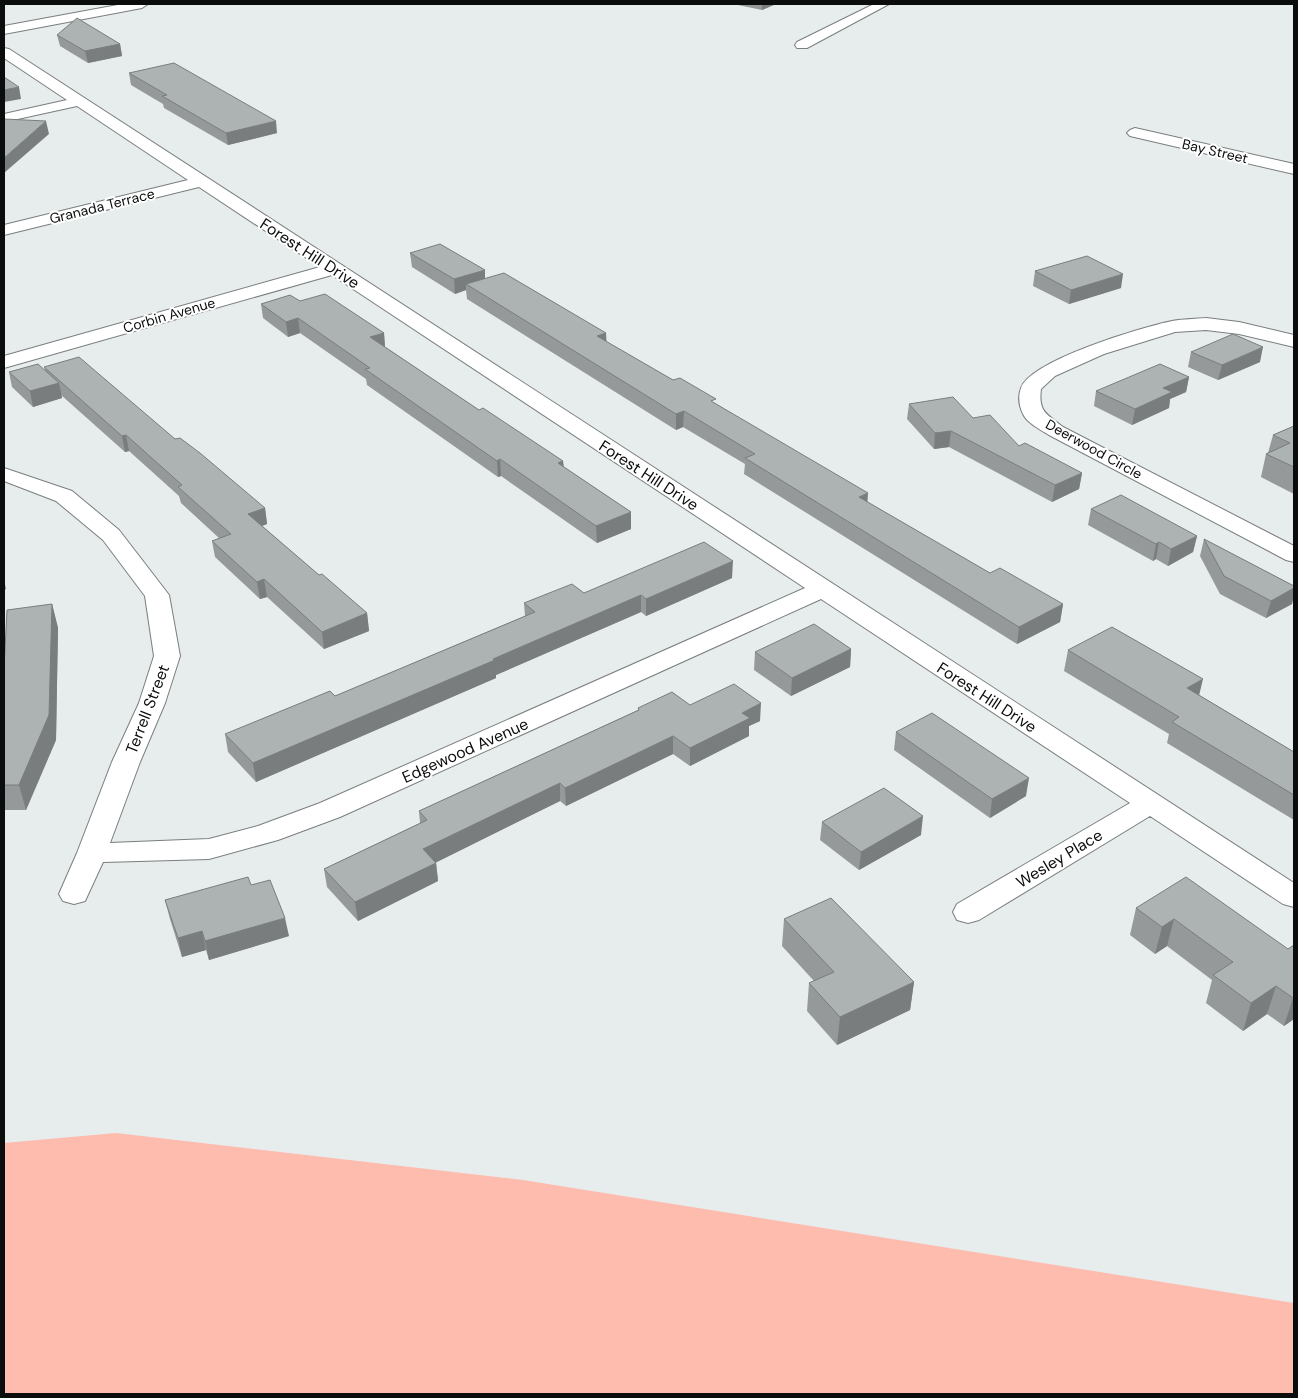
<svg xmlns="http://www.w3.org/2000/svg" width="1298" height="1398" font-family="'DM Sans',sans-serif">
  <rect width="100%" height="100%" fill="#e7eced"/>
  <polygon fill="#febcaf" points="116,1133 523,1180 1294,1303 1294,1394 4,1394 4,1143"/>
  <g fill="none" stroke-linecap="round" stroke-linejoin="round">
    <g stroke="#797e7f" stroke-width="2">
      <g id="street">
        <polygon points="123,4 148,4 142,8 4,34 4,26"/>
        <polygon points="874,4 889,4 807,48 797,48 795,45 797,42"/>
        <polygon points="4,48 9,49 1294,883 1294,907 1283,904 1150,816 979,920 968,923 957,920 953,912 957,904 1130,803 821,599 340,817 278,840 209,859 103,862 85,901 74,904 63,901 59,894 77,853 112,762 139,703 154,656 145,596 103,540 56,501 4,481 4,468 72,491 119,530 169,595 180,656 165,703 140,762 110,843 209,839 258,826 320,803 805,588 332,275 4,368 4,356 320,267 199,187 4,235 4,225 188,180 77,106 4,122 4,114 67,100 4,58"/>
        <polygon points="1135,128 1294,164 1294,174 1130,136 1127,133 1130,130"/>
        <path d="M1206,318l33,4 55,13v12l-55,-13 -33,-4 -31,2 -71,22 -49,22 -14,13c-3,23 6,25 22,38l231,119v16l-8,-2 -237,-125c-8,-5 -22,-12 -26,-21 -4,-8 -5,-18 -2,-26 10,-28 122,-61 151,-67 11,-2 23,-2 34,-3z"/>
      </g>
    </g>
    <use href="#street" fill="#fff" fill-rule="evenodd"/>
  </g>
  <g fill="#95999a">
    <polygon points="733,4 776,4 762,10"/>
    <polygon points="57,35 120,44 122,56 88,63 60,46"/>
    <polygon points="129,73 277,133 228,145 164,108 163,104 131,85"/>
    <polygon points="410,253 485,278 606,333 606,342 673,380 716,404 867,502 990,573 1063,604 1060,622 1017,644 744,474 745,464 683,427 676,430 467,299 466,290 455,294 412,267"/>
    <polygon points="1035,271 1121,288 1069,304 1033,286"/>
    <polygon points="300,301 384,333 385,347 479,410 563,461 564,467 631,512 631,529 597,543 501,476 498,477 367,385 366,379 300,333 288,337 263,318 261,304"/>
    <polygon points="1191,352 1260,362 1218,380 1188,367"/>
    <polygon points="44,367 175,439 265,508 267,524 262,526 319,575 367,613 369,631 324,649 267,597 260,599 215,557 212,541 219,538 181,503 179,496 129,451 125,452 61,395 62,398 33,407 12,387 9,372 45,370"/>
    <polygon points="1189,377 1186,392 1170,399 1169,408 1132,425 1094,406 1096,391"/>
    <polygon points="909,404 973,418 1019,446 1082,473 1079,489 1052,502 949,447 934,449 907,419"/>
    <polygon points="1294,426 1294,494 1261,477 1266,454 1268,453 1273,435"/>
    <polygon points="1091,509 1197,536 1193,552 1168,566 1156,559 1153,561 1088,525"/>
    <polygon points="1204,539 1294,586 1294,594 1292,604 1266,618 1220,594 1200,556"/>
    <polygon points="732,578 646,616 641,612 496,675 496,678 256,782 228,752 225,734 335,696 525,616 524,603 584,593"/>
    <polygon points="52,604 58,628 56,740 26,810 4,810 4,669"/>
    <polygon points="851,649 850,667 791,696 754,670 755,652"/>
    <polygon points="1068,650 1199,695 1294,752 1294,820 1167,743 1169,734 1064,671"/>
    <polygon points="690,705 760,721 749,726 749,736 690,766 673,754 566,806 560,801 436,862 438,881 358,921 327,887 324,869 420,823 419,811 638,710 638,708"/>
    <polygon points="896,732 1026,796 990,818 894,750"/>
    <polygon points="822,822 921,835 859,870 820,840"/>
    <polygon points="251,885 289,936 209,960 206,950 182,957 170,919 165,900"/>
    <polygon points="1136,908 1288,949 1294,945 1294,1019 1284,1026 1267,1014 1243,1031 1206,1003 1212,980 1167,946 1155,954 1130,935"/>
    <polygon points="784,919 914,982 910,1010 837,1045 807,1011 809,983 814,981 782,946"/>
  </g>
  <g fill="#797d7d">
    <polygon points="762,4 776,4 762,10"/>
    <polygon points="120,44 122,56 88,63 85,51"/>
    <polygon points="19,87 21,99 4,102 4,90"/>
    <polygon points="46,121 49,134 4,173 4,158"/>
    <polygon points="276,121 277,133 228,145 226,133"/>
    <polygon points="485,270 485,284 466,284 466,290 455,294 454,279"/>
    <polygon points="1123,274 1121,288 1069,304 1071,290"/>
    <polygon points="298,318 300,333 288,337 286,322"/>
    <polygon points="384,333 385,348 370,337"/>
    <polygon points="606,333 607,348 597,336"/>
    <polygon points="1263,347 1260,362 1218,380 1222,365"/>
    <polygon points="1189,377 1186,392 1170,399 1169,408 1132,425 1135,409 1163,388"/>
    <polygon points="59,383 62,398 33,407 30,391"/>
    <polygon points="684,411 683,427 676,430 676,414"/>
    <polygon points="951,431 949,447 934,449 935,433"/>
    <polygon points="126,435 129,451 125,452 122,436"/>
    <polygon points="500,459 501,476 498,477 497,461"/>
    <polygon points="563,461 564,477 558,463"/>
    <polygon points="1082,473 1079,489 1052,502 1055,485"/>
    <polygon points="868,493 867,510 859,497"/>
    <polygon points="265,508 267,524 250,530 248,514"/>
    <polygon points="631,512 631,529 597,543 596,526"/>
    <polygon points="1197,536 1193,552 1168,566 1171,549"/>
    <polygon points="1159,542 1156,559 1153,561 1156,544"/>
    <polygon points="733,561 732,578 646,616 646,599"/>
    <polygon points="264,579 267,597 260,599 257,582"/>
    <polygon points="4,580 6,589 4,590"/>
    <polygon points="1294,588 1294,594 1292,604 1266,618 1271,601"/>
    <polygon points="641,595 641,612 496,675 496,678 256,782 253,763"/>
    <polygon points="52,604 58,628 56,740 26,810 19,785"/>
    <polygon points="1063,604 1060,622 1017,644 1019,627"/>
    <polygon points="367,613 369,631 324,649 322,632"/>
    <polygon points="851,649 850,667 791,696 792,678"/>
    <polygon points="1203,679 1198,700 1187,688"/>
    <polygon points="761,703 760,721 749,726 749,736 690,766 690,748 742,713"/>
    <polygon points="673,736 673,754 566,806 565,788"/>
    <polygon points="1029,778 1026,796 990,818 992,799"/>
    <polygon points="560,783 560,801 425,868 423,849"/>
    <polygon points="923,816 921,835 859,870 861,852"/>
    <polygon points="436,863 438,881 358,921 355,902"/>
    <polygon points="285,918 289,936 209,960 205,941"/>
    <polygon points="1174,919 1167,946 1155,954 1162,927"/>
    <polygon points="202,931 206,950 182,957 178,938"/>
    <polygon points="914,982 910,1010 837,1045 840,1017"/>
    <polygon points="1276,986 1267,1014 1243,1031 1251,1003"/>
    <polygon points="1294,997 1294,1019 1284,1026 1293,998"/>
  </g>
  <g fill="#adb2b3" stroke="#797d7d">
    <polygon points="77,18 120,44 85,51 57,35"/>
    <polygon points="174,63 276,121 226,133 162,96 167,95 129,73"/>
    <polygon points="4,77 19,87 4,90"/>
    <polygon points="4,119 46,121 4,158"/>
    <polygon points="440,244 485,270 454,279 410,253"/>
    <polygon points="1087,256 1123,274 1071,290 1035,271"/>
    <polygon points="504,273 606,333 597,336 673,380 680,378 716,399 711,401 868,493 859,497 990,573 1000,568 1063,604 1019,627 745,458 755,454 684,411 676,414 466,284"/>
    <polygon points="325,294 384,333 370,337 479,410 483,408 563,461 558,463 631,512 596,526 500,459 497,461 365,369 370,368 298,318 286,322 261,304 290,295 300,301"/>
    <polygon points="1233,334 1263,347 1222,365 1191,352"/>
    <polygon points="79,357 175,439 180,438 200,453 265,508 248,514 319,575 322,574 367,613 322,632 264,579 257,582 212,541 231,534 178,487 182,485 126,435 122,436 44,367"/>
    <polygon points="38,364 59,383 30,391 9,372"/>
    <polygon points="1160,364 1189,377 1163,388 1172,392 1135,409 1096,391"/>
    <polygon points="953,397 973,418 990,415 1019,446 1025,443 1082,473 1055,485 951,431 935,433 909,404"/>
    <polygon points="1294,426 1294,467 1266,454 1290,443 1273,435"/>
    <polygon points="1121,495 1197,536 1171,549 1159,542 1156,544 1091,509"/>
    <polygon points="1204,539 1294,586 1294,588 1271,601 1224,576"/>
    <polygon points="704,542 733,561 646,599 641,595 493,659 495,660 253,763 225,734 330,691 335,696 535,612 524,603 572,584 584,593"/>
    <polygon points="52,604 49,715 19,785 4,785 4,669 7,610"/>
    <polygon points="814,624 851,649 792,678 755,652"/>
    <polygon points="1112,627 1203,679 1187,688 1294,752 1294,795 1172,722 1179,717 1068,650"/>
    <polygon points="734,684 761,703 742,713 750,718 690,748 673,736 565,788 560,783 423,849 436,863 355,902 324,869 427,820 419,811 639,710 638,708 672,692 690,705"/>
    <polygon points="932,713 1029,778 992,799 896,732"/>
    <polygon points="884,788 923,816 861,852 822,822"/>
    <polygon points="248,877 251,885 270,880 285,918 205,941 202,931 178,938 165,900"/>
    <polygon points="1186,877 1288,949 1294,945 1294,997 1293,998 1276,986 1251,1003 1213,975 1233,962 1174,919 1162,927 1136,908"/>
    <polygon points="831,898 914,982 840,1017 809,983 834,972 784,919"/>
  </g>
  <g text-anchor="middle" stroke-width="4" stroke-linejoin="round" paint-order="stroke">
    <g font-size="14" fill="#0b0d0d" stroke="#fff">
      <text transform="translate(1215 151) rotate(13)" y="5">Bay Street</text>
      <text transform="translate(102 206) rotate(-14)" y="5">Granada Terrace</text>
      <text transform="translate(169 315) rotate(-16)" y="5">Corbin Avenue</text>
      <text transform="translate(1094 449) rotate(29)" y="5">Deerwood Circle</text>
    </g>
    <g font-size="16" fill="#0b0d0d" stroke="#fff">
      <text transform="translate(310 253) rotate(33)" y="6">Forest Hill Drive</text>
      <text transform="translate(649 475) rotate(33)" y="6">Forest Hill Drive</text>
      <text transform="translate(987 697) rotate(33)" y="6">Forest Hill Drive</text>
      <text transform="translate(147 709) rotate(-69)" y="6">Terrell Street</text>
      <text transform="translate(465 750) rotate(-24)" y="6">Edgewood Avenue</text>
      <text transform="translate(1059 858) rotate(-31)" y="6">Wesley Place</text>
    </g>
  </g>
  <rect width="1298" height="1398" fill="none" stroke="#0b0d0d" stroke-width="10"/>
</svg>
